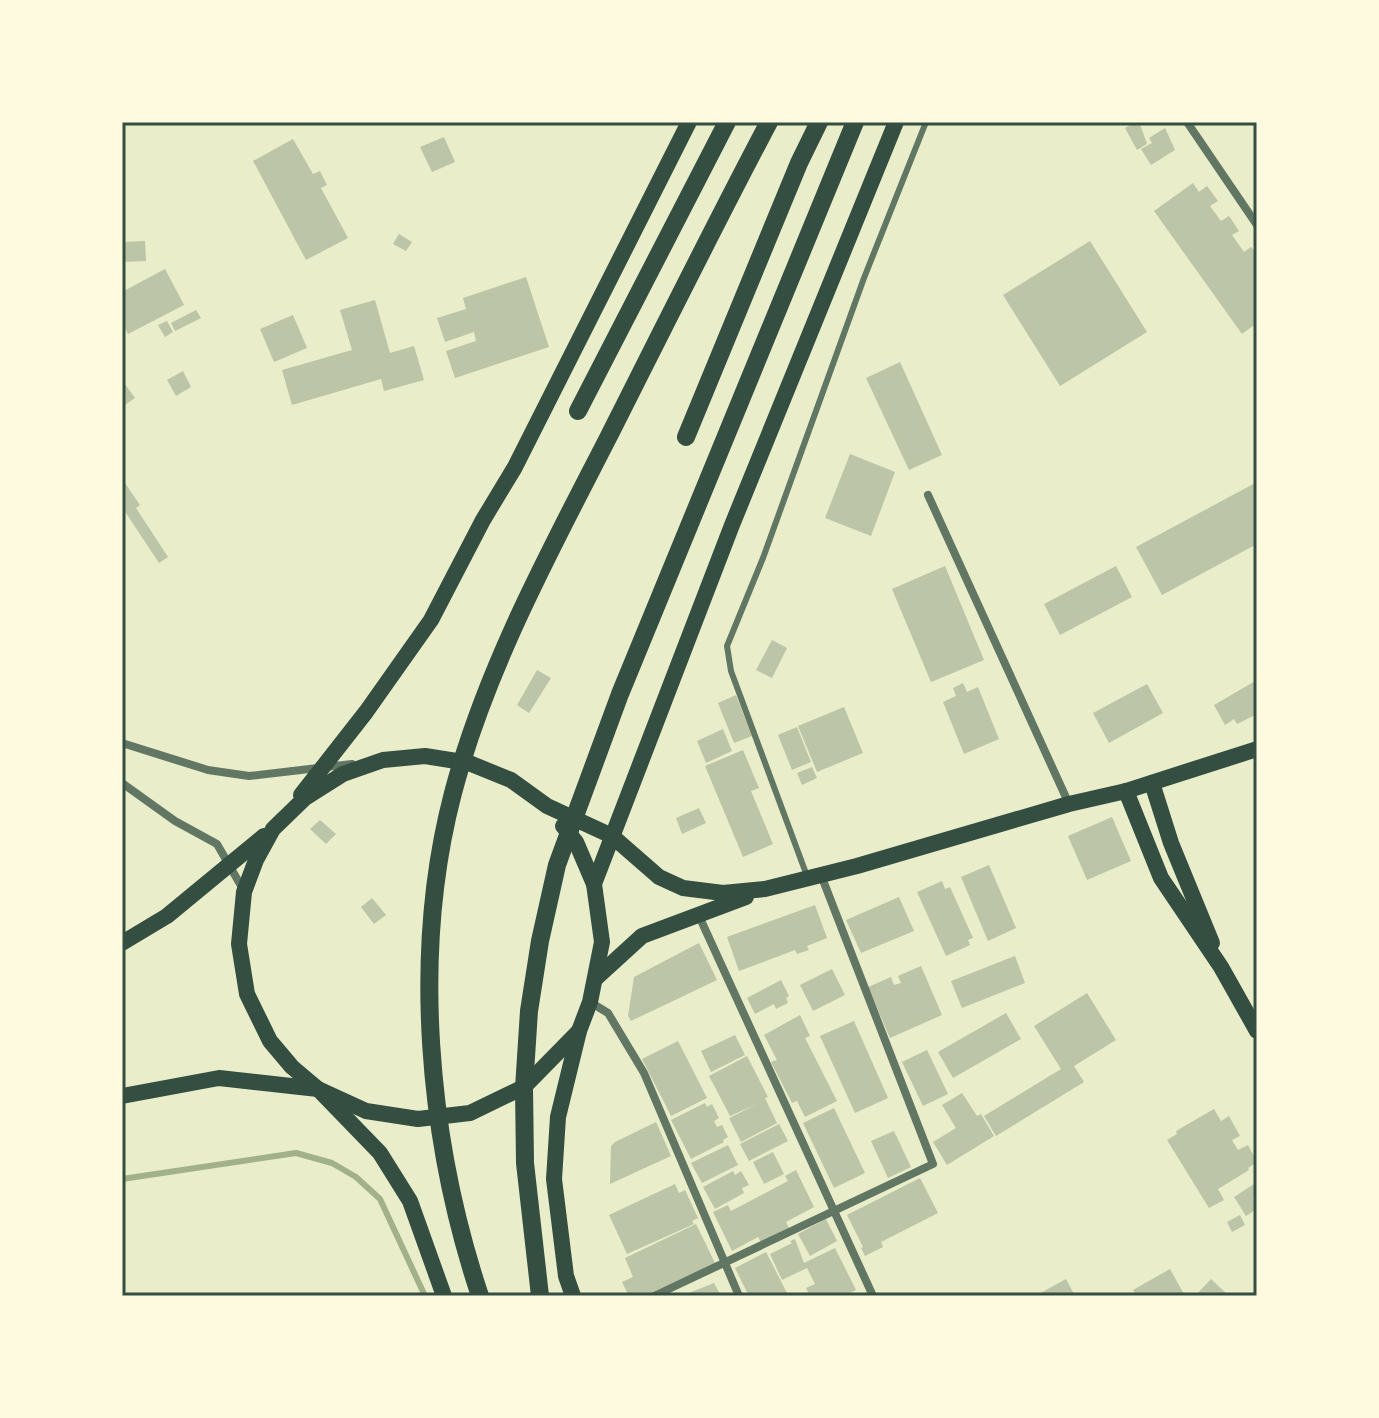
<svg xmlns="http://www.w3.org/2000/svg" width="1379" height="1418" font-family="'Space Grotesk',sans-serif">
  <rect width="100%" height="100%" fill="#e9edc9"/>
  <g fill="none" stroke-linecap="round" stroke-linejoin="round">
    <polyline stroke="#a3b18a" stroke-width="6" points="122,1179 296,1153 332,1163 356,1177 380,1199 425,1296"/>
  </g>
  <g fill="#bcc5a7">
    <polygon points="1135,122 1137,126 1140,124 1147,144 1137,150 1125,128"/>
    <polygon points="1165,128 1175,150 1151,165 1141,149 1152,143 1149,138"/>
    <polygon points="444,137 455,162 432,172 420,147"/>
    <polygon points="293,139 313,174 320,171 327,185 321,188 348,238 306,260 253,161"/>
    <polygon points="1193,183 1199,192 1207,186 1218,201 1210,206 1221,221 1229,216 1239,231 1232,235 1244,252 1251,247 1257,254 1257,263 1254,265 1257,269 1257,323 1242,334 1154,211"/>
    <polygon points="399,234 412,242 406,251 393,244"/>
    <polygon points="145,241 146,261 122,262 122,242"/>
    <polygon points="1090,241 1147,332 1060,386 1003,295"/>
    <polygon points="165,269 184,305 128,334 122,322 122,292"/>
    <polygon points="526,277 549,347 455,378 446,351 476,341 474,332 445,342 437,318 466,309 463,298"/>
    <polygon points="375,300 390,353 414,346 424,380 384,391 381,379 292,405 282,370 352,350 340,310"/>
    <polygon points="196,310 201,318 175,331 171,323"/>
    <polygon points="293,315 307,348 274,362 260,329"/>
    <polygon points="167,321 173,332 165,337 158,325"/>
    <polygon points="900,362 942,455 909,470 866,378"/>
    <polygon points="183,371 191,387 176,396 167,380"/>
    <polygon points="122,380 135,398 122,407"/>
    <polygon points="850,454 895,472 871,536 825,518"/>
    <polygon points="1257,482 1257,544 1162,595 1136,547"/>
    <polygon points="125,483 140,505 136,508 168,557 159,563 122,507 122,485"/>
    <polygon points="945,566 984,660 931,682 892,589"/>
    <polygon points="1116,566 1132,597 1060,635 1044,604"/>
    <polygon points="772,640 787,648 772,678 756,670"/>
    <polygon points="537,670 551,678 529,713 517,705"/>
    <polygon points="1257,680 1257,714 1237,724 1234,719 1225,725 1214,705"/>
    <polygon points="963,683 967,692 978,687 999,739 964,754 943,702 956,696 953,688"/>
    <polygon points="1147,684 1163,713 1109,743 1093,713"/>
    <polygon points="736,695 752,736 734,743 718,703"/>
    <polygon points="844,707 863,753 817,772 798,726"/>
    <polygon points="797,727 811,762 792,770 778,735"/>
    <polygon points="723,729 732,751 706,763 697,741"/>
    <polygon points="743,750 759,788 751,791 773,844 743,857 705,766"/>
    <polygon points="812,767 817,778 802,785 797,773"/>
    <polygon points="699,808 706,823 682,834 676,818"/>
    <polygon points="1112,817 1131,861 1087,880 1068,836"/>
    <polygon points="320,820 336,834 326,844 310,829"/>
    <polygon points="989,865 1016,928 988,941 961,877"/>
    <polygon points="942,881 945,889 950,887 973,938 968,940 970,945 946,956 917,892"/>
    <polygon points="899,897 914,931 861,953 846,920"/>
    <polygon points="372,898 386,915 374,924 361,907"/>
    <polygon points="815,905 827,938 807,946 809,950 797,954 795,950 739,971 727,937"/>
    <polygon points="699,943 717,980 631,1021 628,1016 634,977"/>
    <polygon points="1015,956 1025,983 962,1008 951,981"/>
    <polygon points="921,966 942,1015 890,1038 868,987 891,977 894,985 901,983 898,976"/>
    <polygon points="832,969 845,995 813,1011 800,985"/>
    <polygon points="781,980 789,996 786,998 788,1003 776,1009 774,1004 755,1014 747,998"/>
    <polygon points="1087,993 1116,1040 1074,1066 1084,1082 996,1136 984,1116 1061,1069 1034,1026"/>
    <polygon points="1006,1013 1021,1039 953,1078 938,1052"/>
    <polygon points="800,1015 810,1036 805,1038 837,1101 805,1117 797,1101 792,1103 771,1062 777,1060 764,1035"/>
    <polygon points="854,1021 888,1098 855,1113 820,1036"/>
    <polygon points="735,1035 745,1055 711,1072 701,1051"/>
    <polygon points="678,1041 707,1098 671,1116 642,1059"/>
    <polygon points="927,1050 948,1094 923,1106 902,1062"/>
    <polygon points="747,1056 768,1097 765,1098 777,1123 741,1142 729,1118 757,1104 730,1116 709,1076"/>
    <polygon points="962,1093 977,1116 981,1114 994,1136 947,1165 933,1142 956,1128 942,1105"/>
    <polygon points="705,1103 707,1107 712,1104 719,1118 714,1121 717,1127 722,1125 728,1137 723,1140 724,1142 691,1159 671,1120"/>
    <polygon points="834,1108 865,1173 834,1188 803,1123"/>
    <polygon points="1214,1109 1221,1121 1229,1116 1240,1136 1232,1140 1238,1150 1248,1145 1257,1162 1248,1168 1249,1170 1218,1189 1224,1200 1209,1208 1167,1140 1177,1134 1176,1131"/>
    <polygon points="656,1122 671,1156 610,1184 611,1146 615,1142"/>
    <polygon points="779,1124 788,1141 749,1161 740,1144"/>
    <polygon points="894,1131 911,1167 888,1178 871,1141"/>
    <polygon points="728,1145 738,1165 702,1183 691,1163"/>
    <polygon points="773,1152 784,1174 764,1184 753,1162"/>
    <polygon points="796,1170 814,1207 786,1222 789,1228 761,1242 758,1237 732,1251 713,1212 728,1205 731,1211 788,1181 785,1176"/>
    <polygon points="733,1171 735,1175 741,1171 749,1185 742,1188 744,1193 715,1209 703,1187"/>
    <polygon points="920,1178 938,1213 881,1242 883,1247 865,1256 861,1248 863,1247 847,1215"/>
    <polygon points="675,1184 679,1193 685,1190 698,1218 692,1221 694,1224 627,1254 609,1215"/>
    <polygon points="1254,1184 1257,1195 1253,1198 1257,1209 1246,1216 1234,1197"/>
    <polygon points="1240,1215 1245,1225 1232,1232 1227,1222"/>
    <polygon points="826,1219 837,1241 810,1256 798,1234"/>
    <polygon points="696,1224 715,1263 644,1296 629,1296 622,1282 633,1277 625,1258"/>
    <polygon points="795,1239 804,1263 835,1248 856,1290 843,1296 810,1296 806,1288 815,1284 807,1268 782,1280 770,1254 792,1243 790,1241"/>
    <polygon points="766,1252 787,1293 781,1296 749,1296 735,1268"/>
    <polygon points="1170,1269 1185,1296 1137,1296 1133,1290"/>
    <polygon points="1066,1279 1075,1296 1035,1296"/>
    <polygon points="1211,1279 1227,1294 1195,1296"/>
    <polygon points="714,1283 721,1296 691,1296 689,1293"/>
  </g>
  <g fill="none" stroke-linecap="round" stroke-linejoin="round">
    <polyline stroke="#617663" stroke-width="6" points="807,876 731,671 727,646 763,558 864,278 926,122"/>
    <g stroke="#617663" stroke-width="8">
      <polyline points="1187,122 1257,225"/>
      <polyline points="928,495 1069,804"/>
      <polyline points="122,743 208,770 249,776 352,764"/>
      <polyline points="122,783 175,821 217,844 244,891"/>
      <polyline points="699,916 873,1296"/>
      <polyline points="590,1002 608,1013 644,1073 739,1296"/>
      <polyline points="654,1296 933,1164 821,875"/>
    </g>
    <g stroke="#344e41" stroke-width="16">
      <polyline points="1152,783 1171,843 1212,943"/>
      <polyline points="1126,791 1161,878 1221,967 1257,1031"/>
      <polyline points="301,795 366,712 431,620 483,520 515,467 689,122"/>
      <polyline points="563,826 576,842 594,884 602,942 590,1002 579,1031 558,1117 554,1179 566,1276 573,1296"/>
      <polyline points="594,884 732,525 896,122"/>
      <polyline points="122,943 167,916 264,836"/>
      <polyline points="596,978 642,936 746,897"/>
      <polyline points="122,1096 219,1078 318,1089 366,1111 418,1119 470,1113 524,1087 579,1031"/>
      <polyline points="444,1296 410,1201 380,1153 318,1089 292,1067 270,1041 247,994 239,944 244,892 256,860 273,829 305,798 343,774 383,760 425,756 469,763 511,780 547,806 612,836 659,877 683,888 723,893 765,889 857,866 1069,804 1126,791 1257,749"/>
    </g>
    <g stroke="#344e41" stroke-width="18">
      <polyline points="578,411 727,122"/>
      <polyline points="686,437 799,163 819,122"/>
      <path d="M480,1296c-52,-156 -69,-343 -27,-503 33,-125 97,-242 156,-357 53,-105 105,-210 160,-314"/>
      <polyline points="540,1296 525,1163 524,1088 529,1011 540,941 557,865 620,694 855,122"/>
    </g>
  </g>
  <rect width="1379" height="1418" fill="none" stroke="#fefae0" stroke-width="248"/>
  <rect x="124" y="124" width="1131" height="1170" fill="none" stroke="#344e41" stroke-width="3"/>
</svg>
